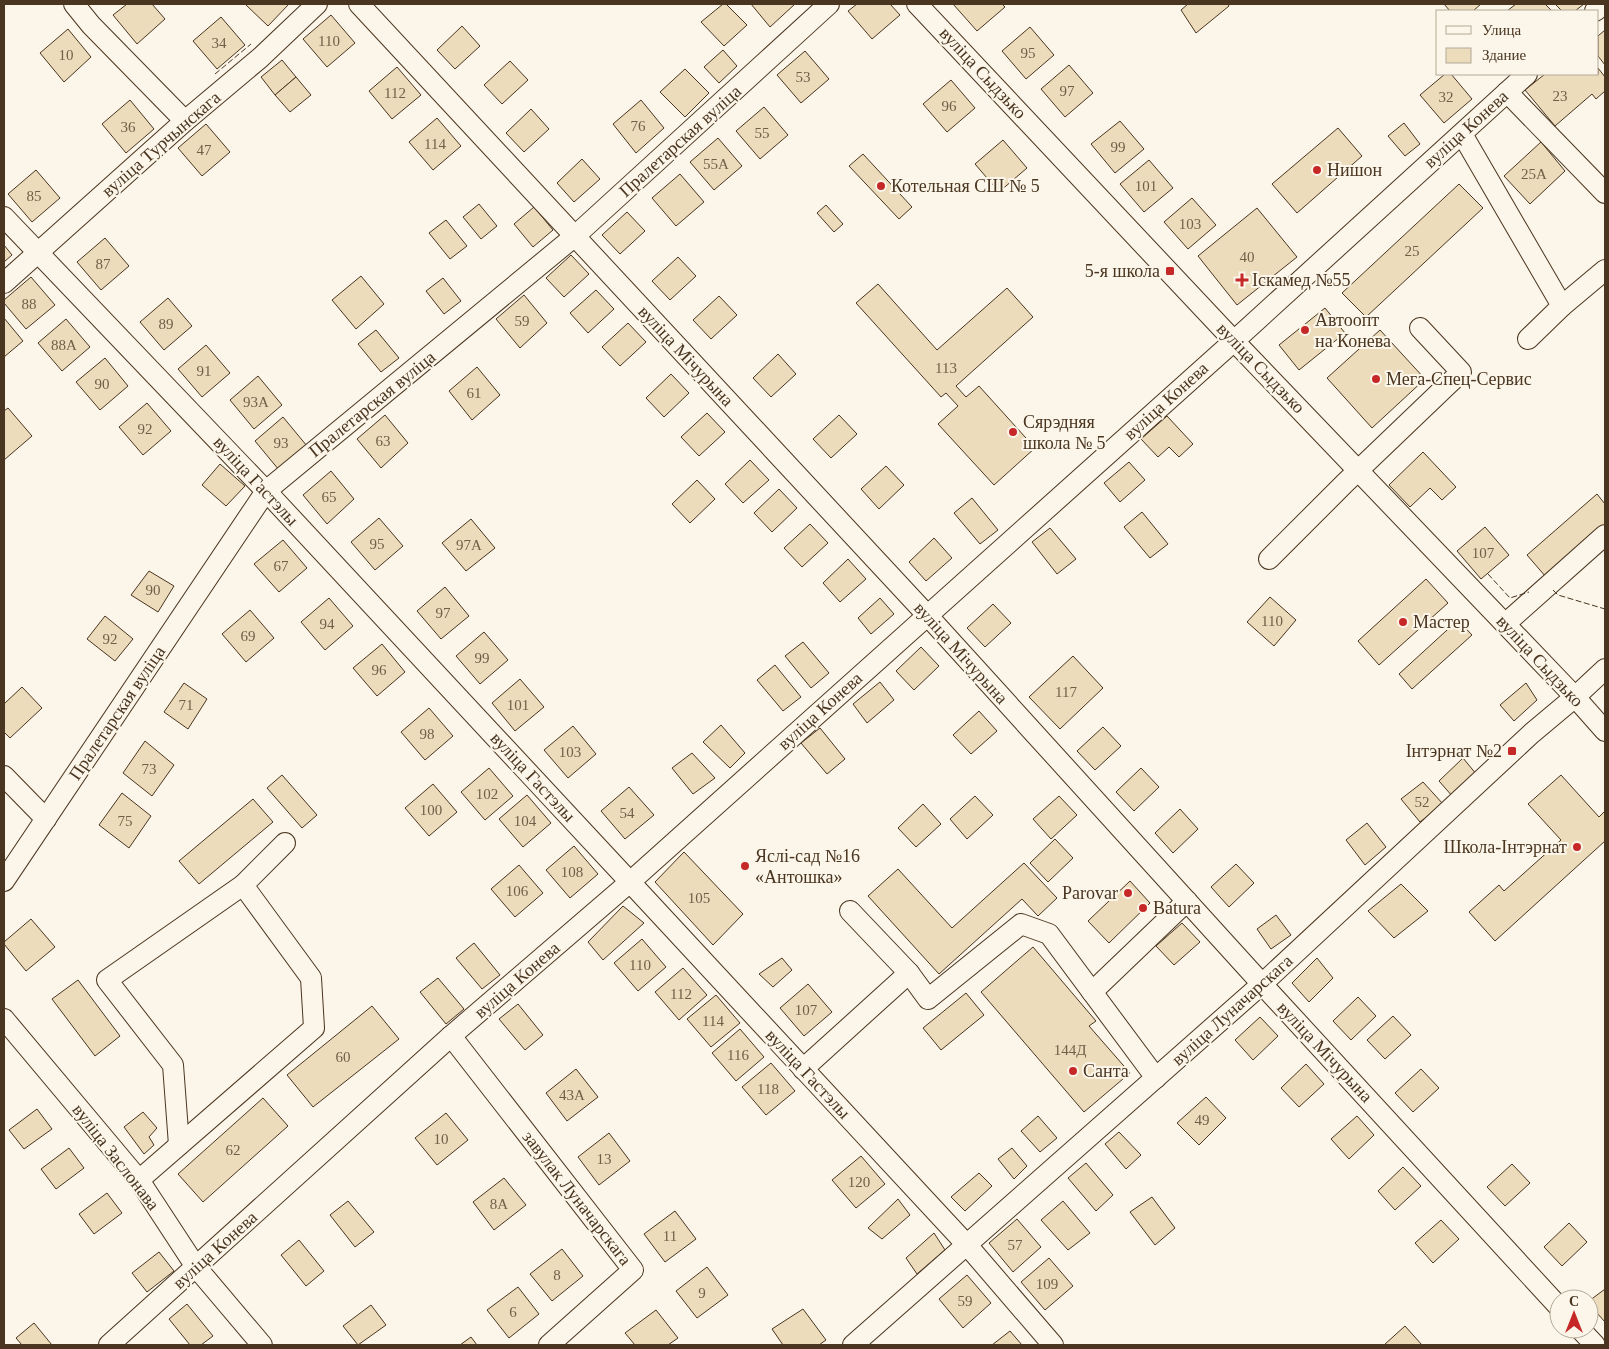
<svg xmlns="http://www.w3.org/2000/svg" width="1609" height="1349" font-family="'Times New Roman',serif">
  <rect width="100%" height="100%" fill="#fbf6e9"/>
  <g fill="#ecdcbc" stroke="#4a3520">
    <polygon points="127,4 152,4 165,19 137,44 113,15"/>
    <polygon points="248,4 289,4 268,26 246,5"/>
    <polygon points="723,4 726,4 747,25 724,46 701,22"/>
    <polygon points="751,4 795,4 770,27"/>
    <polygon points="857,4 890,4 900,15 872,39 848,11"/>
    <polygon points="953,4 1002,4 1005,7 977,31"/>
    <polygon points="1188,4 1228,4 1229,6 1196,33 1181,10"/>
    <polygon points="1444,4 1481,4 1473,11 1450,11"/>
    <polygon points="1516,4 1545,4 1552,11 1507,11"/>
    <polygon points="1555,4 1584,4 1575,11 1562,11"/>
    <polygon points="331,15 355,43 327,67 303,39"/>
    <polygon points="221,17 245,45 217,69 193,41"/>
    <polygon points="462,26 480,46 455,69 437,50"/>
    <polygon points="1030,27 1054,55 1026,79 1002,51"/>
    <polygon points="68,29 91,57 64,82 40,53"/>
    <polygon points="1605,30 1605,65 1598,56 1598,36"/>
    <polygon points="723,50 737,66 719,83 704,67"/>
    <polygon points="805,51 829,79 801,103 777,75"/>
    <polygon points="282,60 296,77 275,95 261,77"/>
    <polygon points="510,61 528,80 502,104 484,85"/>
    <polygon points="1069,65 1093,93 1065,117 1041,89"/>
    <polygon points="397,67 421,95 392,119 369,91"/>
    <polygon points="1598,68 1605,77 1605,91 1596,99 1592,94 1555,126 1525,90 1545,74 1598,74"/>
    <polygon points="685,69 709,93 685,117 660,92"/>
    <polygon points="1445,74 1451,74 1472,99 1444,123 1420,95"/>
    <polygon points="296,77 311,95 290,112 275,95"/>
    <polygon points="951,80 975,108 947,132 923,104"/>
    <polygon points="130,100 154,129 126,153 102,124"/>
    <polygon points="641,100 664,128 636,153 613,124"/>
    <polygon points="764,107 788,135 760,159 736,131"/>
    <polygon points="531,109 549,129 524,152 506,133"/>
    <polygon points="437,118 461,146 433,170 409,142"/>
    <polygon points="1120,121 1144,149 1115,173 1091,144"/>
    <polygon points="1404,123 1420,144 1405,156 1388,136"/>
    <polygon points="206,124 230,152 202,176 178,148"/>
    <polygon points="1338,128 1362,156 1297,213 1272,184"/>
    <polygon points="718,138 742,166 714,190 690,162"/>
    <polygon points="1003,140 1027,168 999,192 975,164"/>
    <polygon points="1541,142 1565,171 1530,204 1504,176"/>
    <polygon points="863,154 912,207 899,219 849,166"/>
    <polygon points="582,159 600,179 574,202 557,183"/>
    <polygon points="1149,160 1173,188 1144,212 1120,184"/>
    <polygon points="36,170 60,198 32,222 8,194"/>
    <polygon points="680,174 704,202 676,226 652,198"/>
    <polygon points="1459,184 1483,208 1366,317 1342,293"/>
    <polygon points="1192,198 1216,225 1188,249 1164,222"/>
    <polygon points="479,204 497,226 481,239 463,217"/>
    <polygon points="826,205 843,224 834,232 817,213"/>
    <polygon points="534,207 553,230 533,247 514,224"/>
    <polygon points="1257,208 1297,257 1237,305 1198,256"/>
    <polygon points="627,212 645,231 620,254 602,235"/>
    <polygon points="446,220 467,246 450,259 429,233"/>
    <polygon points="105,238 129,266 101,290 77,262"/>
    <polygon points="4,245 12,255 4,262"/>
    <polygon points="571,255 589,274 564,297 546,278"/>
    <polygon points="678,257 696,276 670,300 652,281"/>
    <polygon points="361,276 384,304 356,329 332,300"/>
    <polygon points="31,277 55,305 26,329 4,303 4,300"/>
    <polygon points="443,278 461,301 444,314 426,291"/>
    <polygon points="878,284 937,350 1007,288 1033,317 956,386 966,397 979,386 1035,448 994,485 938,424 958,406 946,393 941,397 856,303"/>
    <polygon points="596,290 614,309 588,333 570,313"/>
    <polygon points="524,295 547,323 520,348 496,319"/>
    <polygon points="719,296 737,315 711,339 693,320"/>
    <polygon points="168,298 192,326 164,350 140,322"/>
    <polygon points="1325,308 1345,333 1299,370 1279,345"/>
    <polygon points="4,318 23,341 4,357"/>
    <polygon points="66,319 90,347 62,371 38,343"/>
    <polygon points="628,323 646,342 620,366 602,347"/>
    <polygon points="376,330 399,358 381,372 358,344"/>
    <polygon points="1380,330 1425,379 1372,428 1327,378"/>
    <polygon points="206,345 230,373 202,397 178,369"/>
    <polygon points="778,354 796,374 771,397 753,378"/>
    <polygon points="105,358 128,386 100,410 76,382"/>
    <polygon points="477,367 500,395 472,420 449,391"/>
    <polygon points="671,374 689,393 664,417 646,398"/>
    <polygon points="258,376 282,405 254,429 230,400"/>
    <polygon points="147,403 171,431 143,455 119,427"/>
    <polygon points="8,408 32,436 4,460 4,411"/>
    <polygon points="707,413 725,432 699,456 681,437"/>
    <polygon points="385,415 408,443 381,468 357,439"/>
    <polygon points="839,415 857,434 831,458 813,439"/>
    <polygon points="1167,416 1193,444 1179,457 1169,447 1158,457 1141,439"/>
    <polygon points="283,417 307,446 279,470 255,441"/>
    <polygon points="1423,452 1456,487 1442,500 1430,488 1410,507 1389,485"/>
    <polygon points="750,460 769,480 743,503 725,484"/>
    <polygon points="1129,462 1145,480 1120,502 1104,483"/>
    <polygon points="220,464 245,486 226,506 202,485"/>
    <polygon points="886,466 904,485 879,509 861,489"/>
    <polygon points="331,471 354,499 327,524 303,495"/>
    <polygon points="697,480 715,499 690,523 672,504"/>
    <polygon points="779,489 797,508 772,532 754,513"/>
    <polygon points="1597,494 1605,504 1605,525 1546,577 1527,555"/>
    <polygon points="972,498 998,530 980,544 954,513"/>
    <polygon points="1142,512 1168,544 1150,558 1124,527"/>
    <polygon points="379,518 403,546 375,570 351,542"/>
    <polygon points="471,519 495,548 466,571 442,543"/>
    <polygon points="810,524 828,543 802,567 784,548"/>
    <polygon points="1485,527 1509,555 1481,579 1457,551"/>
    <polygon points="1050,528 1076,559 1057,574 1032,542"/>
    <polygon points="934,538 952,558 926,581 909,562"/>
    <polygon points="283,540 307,568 279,592 254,564"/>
    <polygon points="848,559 866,579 840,602 823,583"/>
    <polygon points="149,571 174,586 158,612 131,595"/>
    <polygon points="1426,579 1448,603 1379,665 1358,641"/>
    <polygon points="445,587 469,616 441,639 417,611"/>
    <polygon points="1270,597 1296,620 1274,646 1247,622"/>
    <polygon points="329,598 353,626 325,650 301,622"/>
    <polygon points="880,598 894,614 871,634 858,618"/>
    <polygon points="993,604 1011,623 985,647 967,628"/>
    <polygon points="250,610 274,638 246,662 222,634"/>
    <polygon points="105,616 133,639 115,661 87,639"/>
    <polygon points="1458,620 1472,635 1412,689 1399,674"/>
    <polygon points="484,632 508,660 480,684 456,656"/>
    <polygon points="803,642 829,673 811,688 785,656"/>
    <polygon points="382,644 405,672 377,696 353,668"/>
    <polygon points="921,647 939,666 914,690 896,671"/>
    <polygon points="1073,656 1103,688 1060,729 1029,697"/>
    <polygon points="775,665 801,697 783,711 757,680"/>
    <polygon points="520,679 544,707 515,731 492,703"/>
    <polygon points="880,682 894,700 867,723 853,704"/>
    <polygon points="184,683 207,699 188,729 164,712"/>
    <polygon points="1526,683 1537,700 1514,721 1500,705"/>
    <polygon points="22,687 42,708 10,738 4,732 4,704"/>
    <polygon points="429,708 453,736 425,760 401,732"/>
    <polygon points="979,711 997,731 971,754 953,735"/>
    <polygon points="721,725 745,753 730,768 703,742"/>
    <polygon points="573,726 596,754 568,778 544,750"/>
    <polygon points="1103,727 1121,746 1095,770 1077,751"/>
    <polygon points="820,728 845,759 827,774 801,743"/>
    <polygon points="145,741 174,765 152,796 123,773"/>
    <polygon points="692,753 715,778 693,794 672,768"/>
    <polygon points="1463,758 1477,775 1453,797 1439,781"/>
    <polygon points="489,768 513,796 485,820 461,792"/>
    <polygon points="1141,768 1159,787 1134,811 1116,792"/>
    <polygon points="282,775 317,815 302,828 267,788"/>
    <polygon points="1561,775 1599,817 1605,811 1605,841 1495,941 1469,912 1499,885 1504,891 1561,840 1528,804"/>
    <polygon points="1423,782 1443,804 1420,822 1401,799"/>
    <polygon points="433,784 457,812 429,836 405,808"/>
    <polygon points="629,787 654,815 625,839 601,811"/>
    <polygon points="122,793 151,816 129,848 99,825"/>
    <polygon points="527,795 551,823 523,847 499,819"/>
    <polygon points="975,796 993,815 967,839 950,819"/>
    <polygon points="1059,796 1077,815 1051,839 1033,819"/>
    <polygon points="253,799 273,822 199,884 179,861"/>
    <polygon points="923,804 941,824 916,847 898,828"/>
    <polygon points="1180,809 1198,829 1173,853 1155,833"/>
    <polygon points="1367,823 1386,847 1365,865 1346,840"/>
    <polygon points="1055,839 1073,858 1048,882 1030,863"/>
    <polygon points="574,846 598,874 570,898 546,870"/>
    <polygon points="684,852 743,914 713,945 655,882"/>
    <polygon points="1024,863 1057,898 1038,916 1022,899 939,974 868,896 898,869 952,928"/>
    <polygon points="1236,864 1254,883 1229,907 1211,887"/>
    <polygon points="519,865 543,893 515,917 491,889"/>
    <polygon points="1130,881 1150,903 1109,943 1088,921"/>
    <polygon points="1401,884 1428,911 1394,938 1368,911"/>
    <polygon points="623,906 644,923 603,960 588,942"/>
    <polygon points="1276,915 1291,935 1271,949 1257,929"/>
    <polygon points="31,919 55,947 26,971 4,944 4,942"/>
    <polygon points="1182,923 1200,942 1174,965 1156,946"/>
    <polygon points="642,939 666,967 638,991 614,963"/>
    <polygon points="474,943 500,975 482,989 456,958"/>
    <polygon points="1033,947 1096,1021 1089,1026 1130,1073 1084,1112 981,992"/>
    <polygon points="782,958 792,970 773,987 759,974"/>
    <polygon points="1317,958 1333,978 1309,1002 1292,983"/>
    <polygon points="683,968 707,995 679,1020 655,992"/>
    <polygon points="438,978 464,1009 446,1024 420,992"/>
    <polygon points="78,980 120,1036 95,1056 52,999"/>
    <polygon points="808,984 832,1012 804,1036 780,1008"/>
    <polygon points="966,993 984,1015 941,1050 923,1028"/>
    <polygon points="716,995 740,1023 711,1047 687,1019"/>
    <polygon points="1358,997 1376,1016 1351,1040 1333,1021"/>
    <polygon points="518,1004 543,1035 525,1050 499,1019"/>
    <polygon points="372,1006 399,1039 313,1107 287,1075"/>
    <polygon points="1393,1016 1411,1035 1385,1059 1367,1040"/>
    <polygon points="1260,1017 1278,1036 1253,1060 1235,1040"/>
    <polygon points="740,1029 764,1057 736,1081 712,1053"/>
    <polygon points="771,1063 795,1091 766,1115 742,1087"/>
    <polygon points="1306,1064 1324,1084 1299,1107 1281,1088"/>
    <polygon points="576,1069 598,1097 567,1121 546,1093"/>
    <polygon points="1421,1069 1439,1088 1413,1112 1395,1093"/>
    <polygon points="1206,1097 1226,1118 1199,1145 1177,1123"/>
    <polygon points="263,1098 288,1126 203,1202 178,1174"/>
    <polygon points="37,1109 52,1129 24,1149 9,1130"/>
    <polygon points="143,1112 157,1128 149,1137 154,1145 144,1154 124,1127"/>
    <polygon points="446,1113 468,1140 437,1165 415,1138"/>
    <polygon points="1038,1116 1057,1138 1040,1152 1021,1131"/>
    <polygon points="1357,1116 1374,1135 1349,1159 1331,1139"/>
    <polygon points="1119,1132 1141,1155 1126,1169 1105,1144"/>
    <polygon points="609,1133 630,1161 599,1185 578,1157"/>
    <polygon points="69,1148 84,1168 56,1189 41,1169"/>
    <polygon points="1012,1148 1027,1166 1014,1179 998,1159"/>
    <polygon points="861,1156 885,1184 856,1208 832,1180"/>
    <polygon points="1086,1163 1113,1195 1096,1211 1068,1178"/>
    <polygon points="1512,1164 1530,1183 1505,1206 1487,1187"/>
    <polygon points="1403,1167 1421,1186 1395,1210 1378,1191"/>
    <polygon points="979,1173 992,1186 965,1211 951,1197"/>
    <polygon points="504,1178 526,1205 494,1230 473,1202"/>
    <polygon points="107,1193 122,1213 94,1234 79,1214"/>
    <polygon points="1152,1197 1175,1228 1155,1245 1130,1212"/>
    <polygon points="898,1199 910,1215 882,1239 868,1228"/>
    <polygon points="348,1201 374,1232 355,1247 330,1215"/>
    <polygon points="1063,1201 1090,1233 1068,1250 1041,1220"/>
    <polygon points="675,1211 696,1239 665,1262 644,1234"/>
    <polygon points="1017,1219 1041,1247 1013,1272 989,1243"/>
    <polygon points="1441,1220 1459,1239 1433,1263 1415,1243"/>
    <polygon points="1569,1223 1587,1242 1562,1266 1544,1247"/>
    <polygon points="934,1233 945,1250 917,1274 906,1258"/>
    <polygon points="299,1240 324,1271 306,1286 281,1255"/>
    <polygon points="562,1249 583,1276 552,1301 530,1274"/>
    <polygon points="159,1252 174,1271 147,1292 132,1273"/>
    <polygon points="1049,1258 1073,1286 1045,1310 1021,1282"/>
    <polygon points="707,1267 728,1295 697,1318 676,1291"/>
    <polygon points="967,1275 991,1303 963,1328 939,1299"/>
    <polygon points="518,1287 539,1314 509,1338 487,1310"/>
    <polygon points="1605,1289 1605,1322 1589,1304 1589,1301"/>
    <polygon points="187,1304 213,1336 201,1345 190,1345 169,1319"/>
    <polygon points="371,1305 386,1325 358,1345 343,1326"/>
    <polygon points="803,1309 826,1340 819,1345 783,1345 772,1329"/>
    <polygon points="656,1310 678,1338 668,1345 635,1345 625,1333"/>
    <polygon points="34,1323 52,1345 22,1345 16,1338"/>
    <polygon points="1405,1326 1422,1345 1384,1345"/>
    <polygon points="1010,1331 1022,1345 992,1345"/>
    <polygon points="471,1337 477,1345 460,1345"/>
  </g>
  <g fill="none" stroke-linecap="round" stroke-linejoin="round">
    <g stroke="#4a3520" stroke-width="22">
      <g id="minor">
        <polyline points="74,4 91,25 185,121"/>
        <polyline points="359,4 927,615 1262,984 1559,1307"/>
        <polyline points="917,4 1234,341 1575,697 1605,731"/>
        <polyline points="1595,11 1604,4"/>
        <polyline points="1507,92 1605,193"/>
        <polyline points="1462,134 1562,306 1528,339"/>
        <polyline points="4,217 266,491 630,882 967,1245 1053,1345"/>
        <polyline points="4,283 185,121 260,58 317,4"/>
        <polyline points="1562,306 1605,270"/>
        <polyline points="1269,559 1345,483 1461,372 1420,328"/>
        <polyline points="1505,624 1605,535"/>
        <polyline points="4,776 46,819"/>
        <polyline points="4,881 266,491 575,236 829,4"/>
        <polyline points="909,973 928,999 1021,924 1049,934 1156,1078"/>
        <polyline points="1092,992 1187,901"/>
        <polyline points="4,1019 139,1180 196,1267 262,1345"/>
        <polyline points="451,1036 633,1270 549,1345"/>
        <polyline points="803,1069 909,973 850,911"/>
        <polyline points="179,1145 173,1065 107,980 243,885"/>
        <polyline points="139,1180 314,1028 311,978 243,885 285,843"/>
        <polyline points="1580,1329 1595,1345"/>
        <polyline points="109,1345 451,1036 630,882 1234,341 1527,74"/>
        <polyline points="853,1345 1262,984 1532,733 1575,697 1605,669"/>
      </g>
    </g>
    <use href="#minor" stroke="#fbf6e9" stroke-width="20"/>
    <g stroke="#4a3520" stroke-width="1" stroke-dasharray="6 2.5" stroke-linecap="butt">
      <polyline points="215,74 251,44"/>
      <polyline points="1488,574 1510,598 1529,592"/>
      <polyline points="1553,590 1558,595 1605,609"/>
    </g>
  </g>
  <g fill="#c62828" stroke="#fbf6e9" stroke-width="2">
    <circle cx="1317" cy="170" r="5"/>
    <circle cx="881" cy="186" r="5"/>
    <rect x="1165" y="266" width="10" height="10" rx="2.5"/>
    <path d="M1239.5 272.5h5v5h5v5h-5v5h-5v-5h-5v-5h5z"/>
    <circle cx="1305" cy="330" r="5"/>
    <circle cx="1376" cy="379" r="5"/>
    <circle cx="1013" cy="432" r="5"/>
    <circle cx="1403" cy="622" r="5"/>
    <rect x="1507" y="746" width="10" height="10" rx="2.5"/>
    <circle cx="1577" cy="847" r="5"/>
    <circle cx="745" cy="866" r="5"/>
    <circle cx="1128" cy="893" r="5"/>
    <circle cx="1143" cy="908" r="5"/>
    <circle cx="1073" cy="1071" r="5"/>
  </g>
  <g text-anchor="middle" stroke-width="4" stroke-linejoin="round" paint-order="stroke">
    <g font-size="15" fill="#725f47">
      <text x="329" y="46">110</text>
      <text x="219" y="48">34</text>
      <text x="1028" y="58">95</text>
      <text x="66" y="60">10</text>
      <text x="803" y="82">53</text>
      <text x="1067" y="96">97</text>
      <text x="395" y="98">112</text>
      <text x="1560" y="101">23</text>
      <text x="1446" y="102">32</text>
      <text x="949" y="111">96</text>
      <text x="638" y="131">76</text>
      <text x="128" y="132">36</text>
      <text x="762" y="138">55</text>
      <text x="435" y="149">114</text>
      <text x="1118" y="152">99</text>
      <text x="204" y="155">47</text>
      <text x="716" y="169">55А</text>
      <text x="1534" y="179">25А</text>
      <text x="1146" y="191">101</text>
      <text x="34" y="201">85</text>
      <text x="1190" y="229">103</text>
      <text x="1412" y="256">25</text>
      <text x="1247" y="262">40</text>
      <text x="103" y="269">87</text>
      <text x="29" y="309">88</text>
      <text x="522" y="326">59</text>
      <text x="166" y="329">89</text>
      <text x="64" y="350">88А</text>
      <text x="946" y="373">113</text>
      <text x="204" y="376">91</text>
      <text x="102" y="389">90</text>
      <text x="474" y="398">61</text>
      <text x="256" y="407">93А</text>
      <text x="145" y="434">92</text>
      <text x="383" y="446">63</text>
      <text x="281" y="448">93</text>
      <text x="329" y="502">65</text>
      <text x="377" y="549">95</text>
      <text x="469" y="550">97А</text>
      <text x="1483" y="558">107</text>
      <text x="281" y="571">67</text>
      <text x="153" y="595">90</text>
      <text x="443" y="618">97</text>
      <text x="1272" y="626">110</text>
      <text x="327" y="629">94</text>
      <text x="248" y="641">69</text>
      <text x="110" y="644">92</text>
      <text x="482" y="663">99</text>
      <text x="379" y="675">96</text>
      <text x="1066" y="697">117</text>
      <text x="186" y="710">71</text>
      <text x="518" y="710">101</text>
      <text x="427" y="739">98</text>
      <text x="570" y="757">103</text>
      <text x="149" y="774">73</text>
      <text x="487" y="799">102</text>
      <text x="1422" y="807">52</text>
      <text x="431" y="815">100</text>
      <text x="627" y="818">54</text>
      <text x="125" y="826">75</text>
      <text x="525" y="826">104</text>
      <text x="572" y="877">108</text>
      <text x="517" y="896">106</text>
      <text x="699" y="903">105</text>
      <text x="640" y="970">110</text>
      <text x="681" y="999">112</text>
      <text x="806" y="1015">107</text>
      <text x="713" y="1026">114</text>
      <text x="1070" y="1055">144Д</text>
      <text x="738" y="1060">116</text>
      <text x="343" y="1062">60</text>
      <text x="768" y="1094">118</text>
      <text x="572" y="1100">43А</text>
      <text x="1202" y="1125">49</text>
      <text x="441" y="1144">10</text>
      <text x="233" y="1155">62</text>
      <text x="604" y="1164">13</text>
      <text x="859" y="1187">120</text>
      <text x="499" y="1209">8А</text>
      <text x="670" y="1241">11</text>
      <text x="1015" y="1250">57</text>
      <text x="557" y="1280">8</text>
      <text x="1047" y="1289">109</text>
      <text x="702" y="1298">9</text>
      <text x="965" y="1306">59</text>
      <text x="513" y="1317">6</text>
    </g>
    <g font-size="18" fill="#4a3520" stroke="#fbf6e9">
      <text transform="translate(983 73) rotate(47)" y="6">вуліца Сыдзько</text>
      <text transform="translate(1466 129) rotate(-42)" y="6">вуліца Конева</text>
      <text transform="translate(680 141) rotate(-42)" y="6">Пралетарская вуліца</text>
      <text transform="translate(161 144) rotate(-41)" y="6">вуліца Турчынскага</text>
      <text transform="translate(686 356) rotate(47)" y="6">вуліца Мічурына</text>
      <text transform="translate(1261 368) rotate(46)" y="6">вуліца Сыдзько</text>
      <text transform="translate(1166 401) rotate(-42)" y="6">вуліца Конева</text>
      <text transform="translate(372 404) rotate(-39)" y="6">Пралетарская вуліца</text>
      <text transform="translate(256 481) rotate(47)" y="6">вуліца Гастэлы</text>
      <text transform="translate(961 653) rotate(48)" y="6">вуліца Мічурына</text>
      <text transform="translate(1540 661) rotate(47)" y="6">вуліца Сыдзько</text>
      <text transform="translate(820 711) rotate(-42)" y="6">вуліца Конева</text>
      <text transform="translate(117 713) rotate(-56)" y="6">Пралетарская вуліца</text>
      <text transform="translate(533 777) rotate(47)" y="6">вуліца Гастэлы</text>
      <text transform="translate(517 980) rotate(-41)" y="6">вуліца Конева</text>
      <text transform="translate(1232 1010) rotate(-42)" y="6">вуліца Луначарскага</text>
      <text transform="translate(1325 1052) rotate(47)" y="6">вуліца Мічурына</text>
      <text transform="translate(808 1074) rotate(47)" y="6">вуліца Гастэлы</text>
      <text transform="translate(116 1157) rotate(52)" y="6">вуліца Заслонава</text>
      <text transform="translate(577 1198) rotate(52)" y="6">завулак Луначарскага</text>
      <text transform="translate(215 1250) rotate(-42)" y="6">вуліца Конева</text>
    </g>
    <g font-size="18" fill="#4a3520" stroke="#fbf6e9" text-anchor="start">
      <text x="1327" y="176">Нишон</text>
      <text x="891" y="192">Котельная СШ № 5</text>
      <text x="1160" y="277" text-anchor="end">5-я школа</text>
      <text x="1252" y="286">Іскамед №55</text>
      <text x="1315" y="326">Автоопт<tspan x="1315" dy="21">на Конева</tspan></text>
      <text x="1386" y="385">Мега-Спец-Сервис</text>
      <text x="1023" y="428">Сярэдняя<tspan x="1023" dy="21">школа № 5</tspan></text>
      <text x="1413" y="628">Мастер</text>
      <text x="1502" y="757" text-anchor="end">Інтэрнат №2</text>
      <text x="1567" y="853" text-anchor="end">Школа-Інтэрнат</text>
      <text x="755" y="862">Яслі-сад №16<tspan x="755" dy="21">«Антошка»</tspan></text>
      <text x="1118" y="899" text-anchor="end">Parovar</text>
      <text x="1153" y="914">Batura</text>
      <text x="1083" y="1077">Санта</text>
    </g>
  </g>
  <rect width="1609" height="1349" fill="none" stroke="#4a3520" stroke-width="10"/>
  <rect x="1436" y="10" width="162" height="65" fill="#fbf6e9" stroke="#b4a999"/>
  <rect x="1446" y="26" width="25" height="8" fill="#fbf6e9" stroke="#b4a999"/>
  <text x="1482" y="35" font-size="15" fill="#4a3520">Улица</text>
  <rect x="1446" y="48" width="25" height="15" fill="#ecdcbc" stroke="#b4a999"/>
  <text x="1482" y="60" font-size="15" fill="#4a3520">Здание</text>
  <g transform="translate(1574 1314)"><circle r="24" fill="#fbf6e9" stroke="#b4a999"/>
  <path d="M0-4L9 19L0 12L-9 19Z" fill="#c62828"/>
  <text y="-8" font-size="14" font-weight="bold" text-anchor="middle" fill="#4a3520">С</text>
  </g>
</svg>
